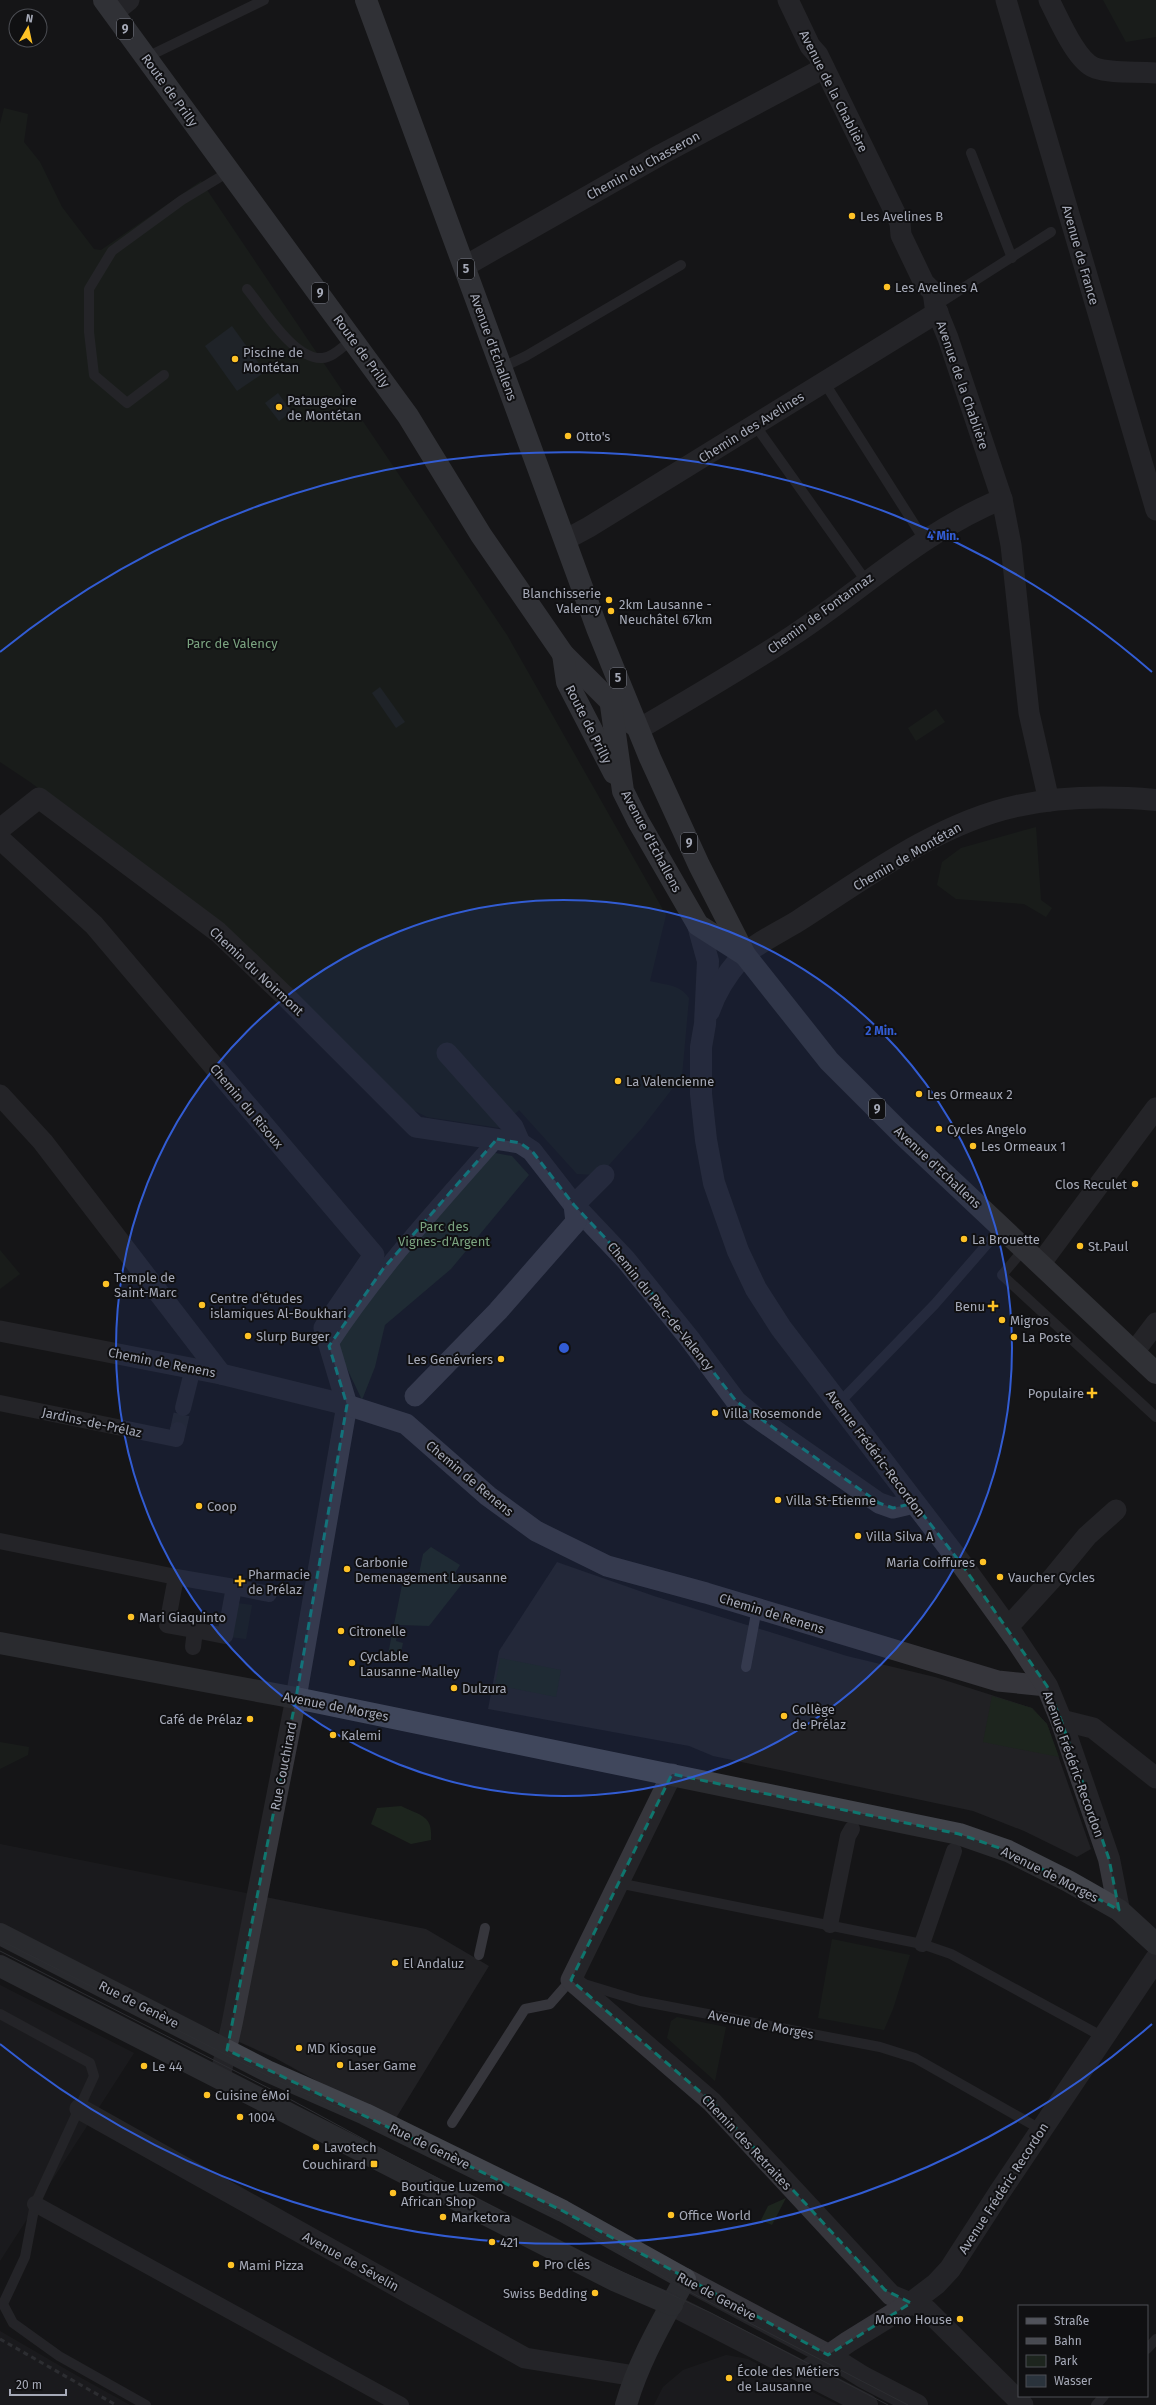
<svg xmlns="http://www.w3.org/2000/svg" width="1156" height="2405" font-family="'Fira Sans',sans-serif">
  <rect width="100%" height="100%" fill="#151517"/>
  <g fill="#212124">
    <polygon points="557,1562 654,1596 847,1656 935,1677 1032,1708 1047,1724 1091,1849 1077,1857 1024,1831 973,1811 713,1756 689,1746 488,1709 499,1651"/>
    <polygon points="0,1844 426,1929 489,1966 393,2123 275,2058 201,2025 0,1923"/>
    <polygon points="0,1985 134,2053 0,2261"/>
    <polygon points="0,2331 74,2374 130,2405 0,2405"/>
    <polygon points="726,2355 748,2359 838,2405 654,2405 663,2387 683,2370"/>
  </g>
  <g fill="#1d251e">
    <polygon points="1103,0 1156,0 1156,37 1126,42"/>
    <path d="M4,108l24,6 -4,28 16,20 22,45 32,42 7,1 100,-69 306,454 159,280 -16,66c14,4 30,3 39,17l-7,78 -40,52 -42,47 -23,-1 -58,-64 -19,18 -73,-11 -18,-9 -187,-183 -192,-143 -30,-20v-638z"/>
    <polygon points="936,709 945,722 916,741 908,728"/>
    <polygon points="1036,827 1041,900 1052,908 1046,917 1024,904 956,899 937,885 942,862 961,848"/>
    <polygon points="480,1150 512,1156 529,1175 451,1269 385,1325 375,1367 362,1400 331,1335"/>
    <polygon points="0,1250 20,1274 0,1289"/>
    <polygon points="431,1547 460,1565 455,1573 465,1580 429,1626 399,1625 396,1641 403,1643 400,1657 388,1654 402,1585 404,1583 417,1584 423,1554"/>
    <polygon points="237,1603 252,1605 246,1639 230,1637"/>
    <polygon points="500,1658 561,1670 556,1697 495,1685"/>
    <polygon points="992,1696 1032,1708 1047,1724 1059,1757 983,1742"/>
    <polygon points="0,1742 29,1747 28,1755 0,1769"/>
    <path d="M401,1806c20,10 32,9 30,34l-20,4 -40,-20 6,-16z"/>
    <polygon points="832,1939 910,1955 893,2009 884,2030 818,2018"/>
    <polygon points="677,2017 726,2027 715,2081 667,2038 671,2021"/>
    <polygon points="786,2198 772,2225 761,2220 768,2206"/>
  </g>
  <g fill="#2a333c">
    <polygon points="232,326 265,372 237,391 205,346"/>
    <polygon points="278,393 292,412 279,421 265,403"/>
    <polygon points="380,687 405,722 396,728 372,693"/>
  </g>
  <g fill="none" stroke-linecap="round" stroke-linejoin="round">
    <polyline stroke="#323337" stroke-width="16" stroke-dasharray="16 8" stroke-linecap="butt" points="178,1430 183,1408"/>
    <g stroke="#36363c" stroke-width="10">
      <polyline points="147,57 264,0"/>
      <polyline points="971,153 1012,258"/>
      <path d="M247,289c16,19 47,71 75,69 11,0 22,-13 31,-19"/>
      <polyline points="935,306 1051,232"/>
      <polyline points="501,368 526,356 681,265"/>
      <polyline points="164,375 127,403 94,375 89,332 89,289 112,251 182,200 230,171"/>
      <polyline points="824,382 925,541"/>
      <polyline points="755,425 866,581"/>
      <polyline points="1025,1248 1002,1275 1156,1417"/>
      <polyline points="839,1403 935,1304 1002,1227"/>
      <polyline points="746,1667 757,1608"/>
      <polyline points="618,1883 922,1944 951,1954 1103,2037"/>
      <polyline points="479,1955 485,1928"/>
      <polyline points="0,2014 90,2063 94,2076 35,2204 25,2257 3,2304 13,2323 59,2356 146,2405"/>
      <polyline points="452,2123 525,2009 550,2004 571,1980 640,2001 880,2047 915,2058 1042,2130"/>
      <polyline points="1147,2349 1156,2339"/>
      <polyline points="1096,2405 1104,2396"/>
    </g>
    <g stroke="#36363c" stroke-width="16">
      <path d="M329,1346c48,-74 109,-140 168,-207"/>
      <polyline points="0,1403 176,1439 178,1430"/>
      <polyline points="183,1408 193,1368"/>
      <polyline points="0,1541 176,1577"/>
      <polyline points="234,1587 269,1594"/>
      <polyline points="193,1647 195,1630 167,1625 176,1577 234,1587 225,1636 195,1630"/>
      <polyline points="830,1925 848,1836 852,1829"/>
      <polyline points="922,1944 954,1851"/>
      <polyline points="35,2204 401,2405"/>
    </g>
    <g stroke="#36363c" stroke-width="21">
      <polyline points="788,0 810,46 818,55 900,223 901,235 924,283 933,292 935,306 948,338 1002,499 1011,545 1029,713 1049,801"/>
      <polyline points="1006,0 1156,510"/>
      <path d="M1049,0c9,17 27,61 46,68 18,6 42,3 61,5"/>
      <polyline points="114,12 129,0"/>
      <polyline points="465,266 662,154 824,68"/>
      <polyline points="565,540 589,527 938,312"/>
      <path d="M639,729c51,-30 103,-60 153,-93 70,-46 131,-105 210,-137"/>
      <polyline points="0,829 39,798 218,932 284,995 416,1127 520,1143"/>
      <polyline points="0,839 94,925 374,1255 324,1328 347,1405 296,1698 232,2024 220,2077"/>
      <polyline points="447,1053 513,1127 520,1143 532,1151 574,1205 626,1260 689,1338 736,1401 753,1415 879,1503 893,1508 914,1503"/>
      <polyline points="0,1095 43,1142 221,1374"/>
      <polyline points="1041,1263 1156,1108"/>
      <polyline points="0,1331 221,1374 347,1405 406,1424 488,1496 536,1531 607,1566 706,1593 998,1681 1047,1686"/>
      <polyline points="1134,1352 1156,1323"/>
      <polyline points="415,1396 498,1311 576,1222 574,1205 604,1175"/>
      <polyline points="1008,1627 1050,1581 1087,1536 1116,1510"/>
      <polyline points="1061,1720 1093,1728 1156,1778"/>
      <polyline points="672,1774 571,1980 712,2102 891,2295 927,2310 1023,2405"/>
      <polyline points="80,2109 525,2358 635,2376"/>
    </g>
    <g stroke="#36363c" stroke-width="22">
      <polyline points="698,925 708,961 705,1024 701,1047 701,1094 706,1140 714,1183 738,1251 756,1289 781,1328 963,1566 1015,1638 1047,1686 1061,1720 1109,1859 1119,1910"/>
      <path d="M709,1011c6,-18 18,-37 31,-52 12,-14 42,-28 58,-38 67,-43 140,-98 219,-115 45,-10 93,-10 139,-6"/>
      <polyline points="685,2279 828,2355 863,2377 917,2405"/>
      <polyline points="672,2305 867,2405"/>
      <polyline points="805,2372 848,2342 911,2303 936,2284 950,2269 1001,2190 1156,1959"/>
    </g>
    <g stroke="#43454c" stroke-width="22">
      <polyline points="0,1643 296,1698 959,1834 1008,1851 1068,1881 1119,1910 1156,1944"/>
      <path d="M0,1934l267,137 98,43 198,97 122,68c-22,41 -46,81 -59,126"/>
      <polyline points="0,1966 616,2281 672,2305"/>
    </g>
    <g stroke="#51535b" stroke-width="22">
      <polyline points="104,0 408,416 481,535 563,654 633,724"/>
      <polyline points="366,0 597,628 650,758 699,865 745,955 829,1061 901,1133 1156,1373"/>
      <polyline points="563,654 567,682 614,773"/>
      <polyline points="610,698 623,791 638,821 698,925 745,955"/>
    </g>
    <g stroke="#484a51" stroke-width="1">
      <polyline points="0,1940 286,2085 397,2134 578,2226 688,2291 908,2405"/>
      <polyline points="0,1951 284,2096 391,2154 588,2256 711,2313 888,2405"/>
    </g>
    <polyline stroke="#484a51" stroke-width="3" stroke-dasharray="5 4" stroke-linecap="butt" points="0,2339 116,2405"/>
  </g>
  <path d="M0 0H1156V2405H0ZM497,1139l23,4 12,8 42,54 52,55 110,141 143,102 14,5 21,-5 49,63 84,120 14,34 48,139 10,51 -111,-59 -49,-17 -287,-60 -101,206 141,122 173,188 26,13 -83,52 -265,-144 -336,-161 69,-352 51,-293 -18,-59 54,-77z" fill="#151517" fill-opacity=".55" fill-rule="evenodd"/>
  <path fill="none" stroke="#0f766e" stroke-width="3" stroke-dasharray="8 5" stroke-linejoin="round" d="M497,1139l23,4 12,8 42,54 52,55 110,141 143,102 14,5 21,-5 49,63 84,120 14,34 48,139 10,51 -111,-59 -49,-17 -287,-60 -101,206 141,122 173,188 26,13 -83,52 -265,-144 -336,-161 69,-352 51,-293 -18,-59 54,-77z"/>
  <circle cx="564" cy="1348" r="448" fill="#325cd3" fill-opacity=".12"/>
  <g fill="none" stroke="#325cd3" stroke-width="2">
    <circle cx="564" cy="1348" r="448"/>
    <path d="M1152 2024A896 896 0 0 1 0 2044M0 652A896 896 0 0 1 1152 672"/>
  </g>
  <g fill="#fec226" stroke="#101012" stroke-width="1.5">
    <circle cx="852" cy="216" r="4"/>
    <circle cx="887" cy="287" r="4"/>
    <circle cx="235" cy="359" r="4"/>
    <circle cx="279" cy="407" r="4"/>
    <circle cx="568" cy="436" r="4"/>
    <circle cx="609" cy="600" r="4"/>
    <circle cx="611" cy="611" r="4"/>
    <circle cx="618" cy="1081" r="4"/>
    <circle cx="919" cy="1094" r="4"/>
    <circle cx="939" cy="1129" r="4"/>
    <circle cx="973" cy="1146" r="4"/>
    <circle cx="1135" cy="1184" r="4"/>
    <circle cx="964" cy="1239" r="4"/>
    <circle cx="1080" cy="1246" r="4"/>
    <circle cx="106" cy="1284" r="4"/>
    <circle cx="202" cy="1305" r="4"/>
    <path d="M991 1300h4v4h4v4h-4v4h-4v-4h-4v-4h4z"/>
    <circle cx="1002" cy="1320" r="4"/>
    <circle cx="248" cy="1336" r="4"/>
    <circle cx="1014" cy="1337" r="4"/>
    <circle cx="501" cy="1359" r="4"/>
    <path d="M1090 1387h4v4h4v4h-4v4h-4v-4h-4v-4h4z"/>
    <circle cx="715" cy="1413" r="4"/>
    <circle cx="778" cy="1500" r="4"/>
    <circle cx="199" cy="1506" r="4"/>
    <circle cx="858" cy="1536" r="4"/>
    <circle cx="983" cy="1562" r="4"/>
    <circle cx="347" cy="1569" r="4"/>
    <circle cx="1000" cy="1577" r="4"/>
    <path d="M238 1575h4v4h4v4h-4v4h-4v-4h-4v-4h4z"/>
    <circle cx="131" cy="1617" r="4"/>
    <circle cx="341" cy="1631" r="4"/>
    <circle cx="352" cy="1663" r="4"/>
    <circle cx="454" cy="1688" r="4"/>
    <circle cx="784" cy="1716" r="4"/>
    <circle cx="250" cy="1719" r="4"/>
    <circle cx="333" cy="1735" r="4"/>
    <circle cx="395" cy="1963" r="4"/>
    <circle cx="299" cy="2048" r="4"/>
    <circle cx="340" cy="2065" r="4"/>
    <circle cx="144" cy="2066" r="4"/>
    <circle cx="207" cy="2095" r="4"/>
    <circle cx="240" cy="2117" r="4"/>
    <circle cx="316" cy="2147" r="4"/>
    <rect x="370" y="2160" width="8" height="8" rx="2"/>
    <circle cx="393" cy="2193" r="4"/>
    <circle cx="671" cy="2215" r="4"/>
    <circle cx="443" cy="2217" r="4"/>
    <circle cx="492" cy="2242" r="4"/>
    <circle cx="536" cy="2264" r="4"/>
    <circle cx="231" cy="2265" r="4"/>
    <circle cx="595" cy="2293" r="4"/>
    <circle cx="960" cy="2319" r="4"/>
    <circle cx="729" cy="2378" r="4"/>
  </g>
  <g text-anchor="middle" stroke-width="4" stroke-linejoin="round" paint-order="stroke">
    <g fill="#101012" stroke="#797c86" stroke-width="1">
      <rect x="117" y="19" width="16" height="20" rx="3"/>
      <rect x="458" y="259" width="16" height="20" rx="3"/>
      <rect x="312" y="283" width="16" height="20" rx="3"/>
      <rect x="610" y="668" width="16" height="20" rx="3"/>
      <rect x="681" y="833" width="16" height="20" rx="3"/>
      <rect x="869" y="1099" width="16" height="20" rx="3"/>
    </g>
    <g font-size="12" font-weight="bold" fill="#a6aab8">
      <text x="125" y="33">9</text>
      <text x="466" y="273">5</text>
      <text x="320" y="297">9</text>
      <text x="618" y="682">5</text>
      <text x="689" y="847">9</text>
      <text x="877" y="1113">9</text>
    </g>
    <g font-size="13" fill="#a6aab8" stroke="#101012">
      <text transform="translate(170 90) rotate(54)" y="5">Route de Prilly</text>
      <text transform="translate(834 91) rotate(63)" y="5">Avenue de la Chablière</text>
      <text transform="translate(643 165) rotate(-29)" y="5">Chemin du Chasseron</text>
      <text transform="translate(1081 255) rotate(74)" y="5">Avenue de France</text>
      <text transform="translate(494 347) rotate(70)" y="5">Avenue d'Echallens</text>
      <text transform="translate(362 351) rotate(54)" y="5">Route de Prilly</text>
      <text transform="translate(963 385) rotate(71)" y="5">Avenue de la Chablière</text>
      <text transform="translate(751 427) rotate(-32)" y="5">Chemin des Avelines</text>
      <text transform="translate(820 613) rotate(-36)" y="5">Chemin de Fontannaz</text>
      <text transform="translate(589 724) rotate(63)" y="5">Route de Prilly</text>
      <text transform="translate(652 841) rotate(62)" y="5">Avenue d'Echallens</text>
      <text transform="translate(907 856) rotate(-30)" y="5">Chemin de Montétan</text>
      <text transform="translate(257 971) rotate(43)" y="5">Chemin du Noirmont</text>
      <text transform="translate(247 1106) rotate(50)" y="5">Chemin du Risoux</text>
      <text transform="translate(938 1167) rotate(43)" y="5">Avenue d'Echallens</text>
      <text transform="translate(661 1306) rotate(51)" y="5">Chemin du Parc-de-Valency</text>
      <text transform="translate(162 1362) rotate(11)" y="5">Chemin de Renens</text>
      <text transform="translate(92 1422) rotate(12)" y="5">Jardins-de-Prélaz</text>
      <text transform="translate(876 1453) rotate(53)" y="5">Avenue Frédéric-Recordon</text>
      <text transform="translate(470 1478) rotate(40)" y="5">Chemin de Renens</text>
      <text transform="translate(772 1613) rotate(17)" y="5">Chemin de Renens</text>
      <text transform="translate(336 1706) rotate(11)" y="5">Avenue de Morges</text>
      <text transform="translate(1074 1764) rotate(70)" y="5">Avenue Frédéric-Recordon</text>
      <text transform="translate(283 1766) rotate(-79)" y="5">Rue Couchirard</text>
      <text transform="translate(1050 1874) rotate(27)" y="5">Avenue de Morges</text>
      <text transform="translate(139 2004) rotate(27)" y="5">Rue de Genève</text>
      <text transform="translate(761 2024) rotate(11)" y="5">Avenue de Morges</text>
      <text transform="translate(747 2142) rotate(47)" y="5">Chemin des Retraites</text>
      <text transform="translate(430 2146) rotate(26)" y="5">Rue de Genève</text>
      <text transform="translate(1003 2188) rotate(-57)" y="5">Avenue Frédéric Recordon</text>
      <text transform="translate(351 2261) rotate(29)" y="5">Avenue de Sévelin</text>
      <text transform="translate(717 2296) rotate(28)" y="5">Rue de Genève</text>
    </g>
    <g font-size="13" fill="#a6aab8" stroke="#101012" text-anchor="start">
      <text x="860" y="221">Les Avelines B</text>
      <text x="895" y="292">Les Avelines A</text>
      <text x="243" y="357">Piscine de<tspan x="243" dy="15">Montétan</tspan></text>
      <text x="287" y="405">Pataugeoire<tspan x="287" dy="15">de Montétan</tspan></text>
      <text x="576" y="441">Otto's</text>
      <text x="601" y="598" text-anchor="end">Blanchisserie<tspan x="601" dy="15">Valency</tspan></text>
      <text x="619" y="609">2km Lausanne -<tspan x="619" dy="15">Neuchâtel 67km</tspan></text>
      <text x="626" y="1086">La Valencienne</text>
      <text x="927" y="1099">Les Ormeaux 2</text>
      <text x="947" y="1134">Cycles Angelo</text>
      <text x="981" y="1151">Les Ormeaux 1</text>
      <text x="1127" y="1189" text-anchor="end">Clos Reculet</text>
      <text x="972" y="1244">La Brouette</text>
      <text x="1088" y="1251">St.Paul</text>
      <text x="114" y="1282">Temple de<tspan x="114" dy="15">Saint-Marc</tspan></text>
      <text x="210" y="1303">Centre d'études<tspan x="210" dy="15">islamiques Al-Boukhari</tspan></text>
      <text x="985" y="1311" text-anchor="end">Benu</text>
      <text x="1010" y="1325">Migros</text>
      <text x="256" y="1341">Slurp Burger</text>
      <text x="1022" y="1342">La Poste</text>
      <text x="493" y="1364" text-anchor="end">Les Genévriers</text>
      <text x="1084" y="1398" text-anchor="end">Populaire</text>
      <text x="723" y="1418">Villa Rosemonde</text>
      <text x="786" y="1505">Villa St-Etienne</text>
      <text x="207" y="1511">Coop</text>
      <text x="866" y="1541">Villa Silva A</text>
      <text x="355" y="1567">Carbonie<tspan x="355" dy="15">Demenagement Lausanne</tspan></text>
      <text x="975" y="1567" text-anchor="end">Maria Coiffures</text>
      <text x="248" y="1579">Pharmacie<tspan x="248" dy="15">de Prélaz</tspan></text>
      <text x="1008" y="1582">Vaucher Cycles</text>
      <text x="139" y="1622">Mari Giaquinto</text>
      <text x="349" y="1636">Citronelle</text>
      <text x="360" y="1661">Cyclable<tspan x="360" dy="15">Lausanne-Malley</tspan></text>
      <text x="462" y="1693">Dulzura</text>
      <text x="792" y="1714">Collège<tspan x="792" dy="15">de Prélaz</tspan></text>
      <text x="242" y="1724" text-anchor="end">Café de Prélaz</text>
      <text x="341" y="1740">Kalemi</text>
      <text x="403" y="1968">El Andaluz</text>
      <text x="307" y="2053">MD Kiosque</text>
      <text x="348" y="2070">Laser Game</text>
      <text x="152" y="2071">Le 44</text>
      <text x="215" y="2100">Cuisine éMoi</text>
      <text x="248" y="2122">1004</text>
      <text x="324" y="2152">Lavotech</text>
      <text x="366" y="2169" text-anchor="end">Couchirard</text>
      <text x="401" y="2191">Boutique Luzemo<tspan x="401" dy="15">African Shop</tspan></text>
      <text x="679" y="2220">Office World</text>
      <text x="451" y="2222">Marketora</text>
      <text x="500" y="2247">421</text>
      <text x="544" y="2269">Pro clés</text>
      <text x="239" y="2270">Mami Pizza</text>
      <text x="587" y="2298" text-anchor="end">Swiss Bedding</text>
      <text x="952" y="2324" text-anchor="end">Momo House</text>
      <text x="737" y="2376">École des Métiers<tspan x="737" dy="15">de Lausanne</tspan></text>
    </g>
    <g font-size="13" fill="#7ba480" stroke="#101012">
      <text x="232" y="648">Parc de Valency</text>
      <text x="444" y="1231">Parc des<tspan x="444" dy="15">Vignes-d'Argent</tspan></text>
    </g>
  </g>
  <circle cx="564" cy="1348" r="6" fill="#325cd3" stroke="#101012" stroke-width="2"/>
  <g font-size="12" text-anchor="middle" font-weight="bold" fill="#325cd3" stroke="#101012" stroke-width="4" stroke-linejoin="round" paint-order="stroke">
    <text x="943" y="540">4 Min.</text>
    <text x="881" y="1035">2 Min.</text>
  </g>
  <rect x="1018" y="2305" width="130" height="92" fill="#101012" stroke="#4c4e54"/>
  <rect x="1026" y="2318" width="20" height="6" fill="#51535b" stroke="#4c4e54"/>
  <text x="1054" y="2325" font-size="12" fill="#a6aab8">Straße</text>
  <rect x="1026" y="2338" width="20" height="6" fill="#484a51" stroke="#4c4e54"/>
  <text x="1054" y="2345" font-size="12" fill="#a6aab8">Bahn</text>
  <rect x="1026" y="2355" width="20" height="12" fill="#1d251e" stroke="#4c4e54"/>
  <text x="1054" y="2365" font-size="12" fill="#a6aab8">Park</text>
  <rect x="1026" y="2375" width="20" height="12" fill="#2a333c" stroke="#4c4e54"/>
  <text x="1054" y="2385" font-size="12" fill="#a6aab8">Wasser</text>
  <g transform="translate(28 28) rotate(9)"><circle r="19" fill="#101012" stroke="#4c4e54"/>
  <path d="M0-3L7 15L0 10L-7 15Z" fill="#fec226"/>
  <text y="-6" font-size="11" font-weight="bold" text-anchor="middle" fill="#a6aab8">N</text>
  </g>
  <path d="M10 2389v6h56v-6" fill="none" stroke="#a6aab8" stroke-width="2"/>
  <text x="16" y="2389" font-size="12" fill="#a6aab8" stroke="#101012" stroke-width="3" paint-order="stroke">20 m</text>
</svg>
